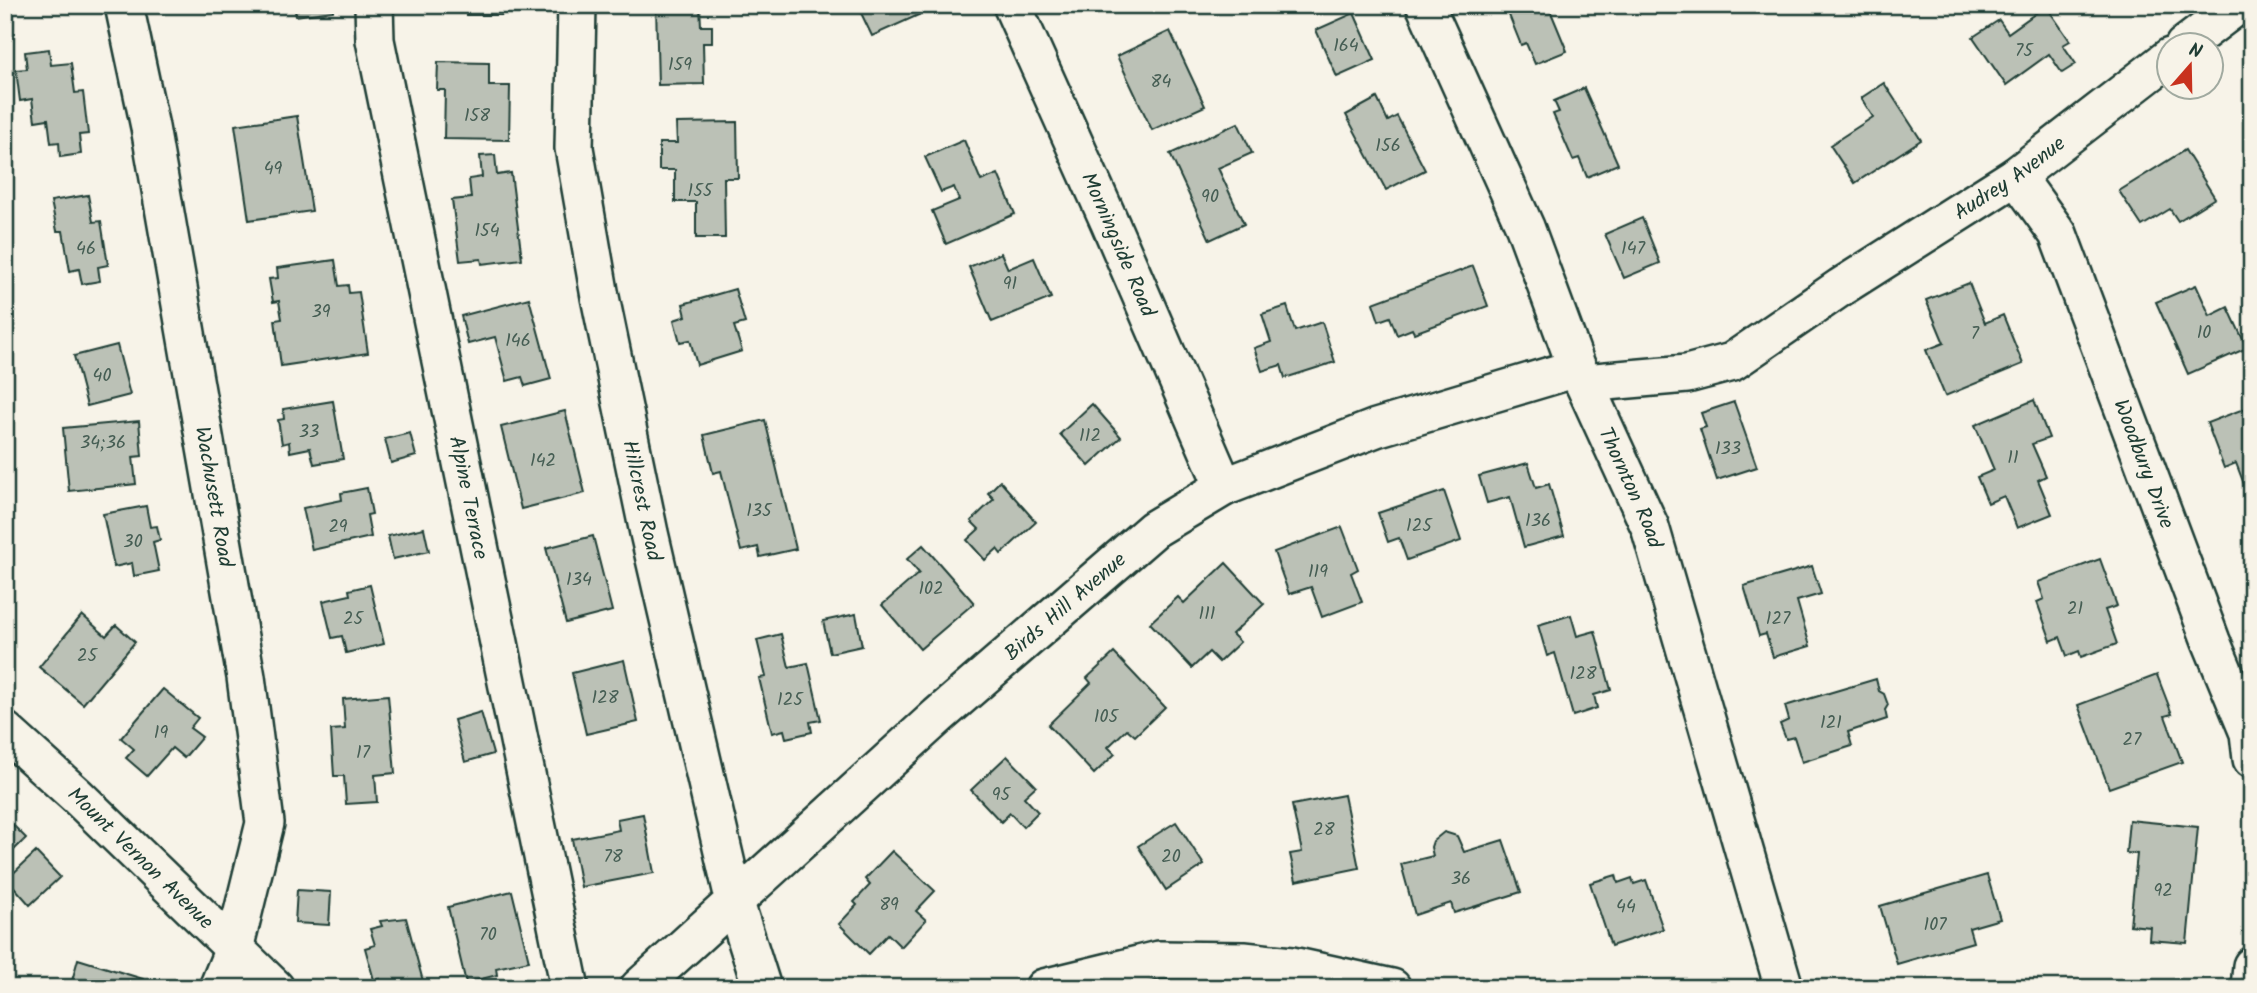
<svg xmlns="http://www.w3.org/2000/svg" width="2257" height="993" font-family="Kalam,sans-serif">
  <rect width="100%" height="100%" fill="#f7f3e8"/>
  <filter id="ink" filterUnits="userSpaceOnUse"><feTurbulence type="fractalNoise" baseFrequency=".0143" numOctaves="2"/><feDisplacementMap in="SourceGraphic" scale="14" xChannelSelector="R" yChannelSelector="G"/><feConvolveMatrix kernelMatrix="1 2 1 2 8 2 1 2 1" color-interpolation-filters="sRGB"/></filter>
  <g filter="url(#ink)">
    <g fill="#bbc1b6" stroke="#1f3d34" stroke-width="2">
      <polygon points="294,5 333,5 333,11 296,16"/>
      <rect x="466" y="5" width="36" height="10"/>
      <polygon points="656,5 700,5 701,26 712,26 712,43 703,43 704,84 658,85"/>
      <polygon points="870,5 920,5 923,13 872,36 861,13 871,8"/>
      <polygon points="1505,5 1548,5 1567,51 1535,64 1526,43 1521,45"/>
      <polygon points="2046,6 2070,41 2063,45 2076,64 2062,73 2049,54 2006,85 1973,37 1999,20 2008,33"/>
      <polygon points="1354,13 1375,60 1337,77 1316,30"/>
      <polygon points="1170,31 1205,106 1152,130 1117,56"/>
      <polygon points="49,49 51,65 71,63 75,93 83,92 88,134 79,135 81,154 60,157 59,142 51,143 48,119 35,121 32,99 20,101 16,70 27,69 25,52"/>
      <polygon points="438,62 489,63 489,86 510,86 509,140 444,139 445,90 437,90"/>
      <polygon points="1884,83 1921,140 1855,183 1830,145 1873,117 1861,98"/>
      <polygon points="1584,88 1618,164 1587,177 1579,158 1573,160 1553,114 1559,112 1554,101"/>
      <polygon points="1377,98 1388,121 1397,116 1425,170 1386,190 1346,115"/>
      <polygon points="297,116 312,211 249,220 235,125"/>
      <polygon points="737,122 738,178 724,178 725,238 696,238 696,202 675,202 675,170 659,170 659,143 677,143 676,123"/>
      <polygon points="1238,123 1252,153 1218,168 1244,224 1210,240 1170,154"/>
      <polygon points="964,140 981,181 998,174 1015,214 946,244 932,211 959,200 954,187 941,192 925,157"/>
      <polygon points="2185,150 2215,198 2178,221 2170,209 2142,226 2119,191"/>
      <polygon points="495,155 497,175 511,173 522,259 482,264 481,259 460,261 452,200 471,198 469,179 482,177 480,156"/>
      <polygon points="88,195 93,222 101,221 108,265 98,267 100,281 82,284 79,269 70,271 63,231 57,231 51,201"/>
      <polygon points="1642,218 1660,263 1624,278 1605,234"/>
      <polygon points="1001,253 1008,269 1034,258 1051,298 992,322 969,267"/>
      <polygon points="335,260 339,286 348,285 349,293 359,292 368,353 281,366 275,320 282,319 279,301 273,302 269,279 278,278 277,268"/>
      <polygon points="1473,266 1488,306 1414,333 1412,329 1397,335 1390,317 1379,321 1373,303"/>
      <polygon points="1969,283 1985,323 2003,315 2023,364 1945,396 1926,350 1944,343 1926,300"/>
      <polygon points="2196,285 2210,316 2228,307 2247,348 2188,374 2156,302"/>
      <polygon points="735,289 745,323 734,326 742,351 697,365 690,340 680,342 674,320 686,316 683,304"/>
      <polygon points="529,298 551,379 525,386 522,377 507,381 495,337 468,344 461,316"/>
      <polygon points="1287,306 1295,331 1322,322 1335,362 1285,378 1281,365 1262,371 1254,348 1271,342 1262,314"/>
      <polygon points="117,345 130,395 87,406 74,356"/>
      <polygon points="2034,400 2049,438 2032,444 2046,476 2038,480 2052,514 2017,528 2004,496 1988,503 1977,477 1994,470 1975,425"/>
      <polygon points="333,401 343,459 314,464 310,448 290,452 289,442 282,444 278,420 284,419 283,409"/>
      <polygon points="1734,402 1757,467 1717,480 1700,429 1706,427 1701,413"/>
      <polygon points="1092,404 1121,437 1089,466 1060,434"/>
      <polygon points="2246,408 2252,423 2252,487 2246,489 2236,463 2224,468 2207,423"/>
      <polygon points="565,411 585,493 521,509 501,427"/>
      <polygon points="765,420 796,549 760,557 758,547 741,551 721,471 713,473 704,435"/>
      <polygon points="139,421 142,456 133,457 136,484 69,491 63,428"/>
      <polygon points="410,433 416,456 391,463 385,439"/>
      <polygon points="1528,463 1536,488 1549,484 1564,536 1524,547 1510,497 1487,503 1479,476"/>
      <polygon points="1000,481 1036,522 1001,554 997,549 985,560 967,540 979,529 971,521 994,499 988,493"/>
      <polygon points="367,488 372,514 367,515 371,537 312,550 303,508 342,500 341,493"/>
      <polygon points="1444,491 1461,541 1407,560 1399,538 1388,542 1378,513"/>
      <polygon points="146,506 150,527 157,526 160,540 153,542 159,571 134,576 132,563 114,567 103,514"/>
      <polygon points="1342,527 1358,569 1351,573 1362,602 1322,617 1311,587 1289,594 1274,552"/>
      <polygon points="424,528 429,551 393,559 388,536"/>
      <polygon points="593,536 612,611 566,623 546,548"/>
      <polygon points="923,545 974,603 920,649 882,605 919,573 907,559"/>
      <polygon points="2100,559 2117,606 2105,610 2117,644 2081,657 2079,651 2067,656 2060,637 2051,641 2037,602 2044,599 2038,582"/>
      <polygon points="1226,563 1264,604 1232,634 1240,642 1219,662 1209,652 1192,668 1150,623 1178,597 1184,603"/>
      <polygon points="1812,566 1821,594 1797,601 1810,646 1773,657 1766,634 1759,636 1744,586"/>
      <polygon points="370,585 384,644 346,653 342,636 332,638 323,601 350,595 349,590"/>
      <polygon points="856,614 862,646 830,653 823,621"/>
      <polygon points="82,615 106,636 116,625 135,642 83,704 39,667"/>
      <polygon points="1571,615 1577,636 1595,631 1611,690 1594,695 1597,708 1573,716 1555,653 1547,656 1538,625"/>
      <polygon points="781,634 789,667 808,663 821,720 810,722 812,732 786,738 784,730 772,733 759,678 766,677 757,640"/>
      <polygon points="1114,653 1165,707 1135,736 1127,729 1108,747 1115,754 1094,774 1048,725 1091,683 1087,678"/>
      <polygon points="624,660 638,722 586,734 572,673"/>
      <polygon points="2157,675 2172,714 2165,716 2182,762 2109,788 2078,705"/>
      <polygon points="1876,679 1879,691 1884,694 1888,705 1885,710 1887,719 1848,732 1852,746 1802,762 1794,737 1786,739 1780,724 1789,720 1785,706"/>
      <polygon points="163,689 198,718 190,728 202,737 184,758 172,748 147,776 126,758 134,749 121,738"/>
      <polygon points="388,695 395,773 375,775 377,802 346,804 344,776 334,776 331,730 345,729 343,699"/>
      <polygon points="481,712 493,754 465,762 454,720"/>
      <polygon points="1007,756 1036,786 1024,797 1038,812 1023,827 1010,813 1001,822 971,790"/>
      <polygon points="1344,795 1359,868 1296,881 1290,854 1302,852 1292,805"/>
      <polygon points="643,814 654,873 581,887 572,839 619,830 617,819"/>
      <polygon points="5,817 26,838 5,859"/>
      <polygon points="2129,820 2198,827 2187,943 2149,940 2150,927 2130,925 2137,854 2126,853"/>
      <polygon points="1176,822 1204,865 1166,890 1138,846"/>
      <polygon points="1444,832 1457,836 1464,852 1503,840 1521,892 1454,913 1451,903 1415,915 1401,864 1433,856 1431,847 1433,841"/>
      <polygon points="892,851 935,891 916,911 926,920 901,947 888,934 869,954 839,924 857,905 854,902 870,885 865,879"/>
      <polygon points="36,852 60,877 30,905 7,879"/>
      <polygon points="1616,875 1618,883 1632,878 1634,884 1646,880 1663,929 1611,946 1590,883"/>
      <polygon points="1987,875 2000,919 1969,928 1973,942 1897,964 1880,906"/>
      <polygon points="297,890 331,892 329,925 295,923"/>
      <polygon points="512,891 529,961 496,968 497,975 466,983 448,907"/>
      <polygon points="406,918 424,985 403,988 401,982 382,987 380,979 374,980 365,948 375,945 370,929 382,926 380,921"/>
      <polygon points="78,959 143,979 141,988 70,988"/>
    </g>
    <g fill="none" stroke-linecap="round" stroke-linejoin="round">
      <g stroke="#1f3d34" stroke-width="42">
        <g id="minor">
          <path id="s1" d="M124,5l26,122 96,550 19,146 -31,126 -16,39"/>
          <path id="s2" d="M374,5l1,35 195,948"/>
          <path id="s3" d="M577,5l-3,143 26,149 49,236 86,370 27,85"/>
          <path id="s4" d="M1012,5l97,216 115,266"/>
          <path id="s5" d="M1425,5l100,222 52,141 73,159 134,461"/>
          <polyline points="2184,46 2238,5"/>
          <path id="s6" d="M2016,176l42,58 153,407 38,92 3,26"/>
          <path id="s7" d="M1584,383l103,-9 45,-12 109,-75 175,-111 154,-119"/>
          <path id="s8" d="M5,731l72,65 198,192"/>
          <path id="s9" d="M639,988l299,-272 216,-187 70,-42 152,-59 201,-60"/>
          <polyline points="1044,988 1159,960 1244,961 1292,966 1392,988"/>
          <polyline points="2250,988 2252,966"/>
        </g>
      </g>
      <use href="#minor" stroke="#f7f3e8" stroke-width="37"/>
    </g>
  </g>
  <g text-anchor="middle" stroke-width="5" stroke-linejoin="round" paint-order="stroke">
    <g font-size="18" fill="#465e54">
      <text x="1346" y="51">164</text>
      <text x="2024" y="56">75</text>
      <text x="680" y="70">159</text>
      <text x="1161" y="87">84</text>
      <text x="477" y="121">158</text>
      <text x="1388" y="151">156</text>
      <text x="273" y="174">49</text>
      <text x="700" y="196">155</text>
      <text x="1210" y="202">90</text>
      <text x="487" y="236">154</text>
      <text x="86" y="254">46</text>
      <text x="1633" y="254">147</text>
      <text x="1010" y="289">91</text>
      <text x="321" y="317">39</text>
      <text x="2204" y="338">10</text>
      <text x="1975" y="339">7</text>
      <text x="518" y="346">146</text>
      <text x="102" y="381">40</text>
      <text x="309" y="437">33</text>
      <text x="1090" y="441">112</text>
      <text x="103" y="448">34;36</text>
      <text x="1728" y="454">133</text>
      <text x="2013" y="463">11</text>
      <text x="543" y="466">142</text>
      <text x="759" y="516">135</text>
      <text x="1538" y="526">136</text>
      <text x="1419" y="531">125</text>
      <text x="338" y="532">29</text>
      <text x="133" y="547">30</text>
      <text x="1318" y="577">119</text>
      <text x="579" y="585">134</text>
      <text x="931" y="594">102</text>
      <text x="2075" y="614">21</text>
      <text x="1207" y="619">111</text>
      <text x="353" y="624">25</text>
      <text x="1778" y="624">127</text>
      <text x="87" y="661">25</text>
      <text x="1583" y="679">128</text>
      <text x="605" y="703">128</text>
      <text x="790" y="705">125</text>
      <text x="1106" y="722">105</text>
      <text x="1831" y="728">121</text>
      <text x="161" y="738">19</text>
      <text x="2132" y="745">27</text>
      <text x="363" y="758">17</text>
      <text x="1001" y="800">95</text>
      <text x="1324" y="835">28</text>
      <text x="613" y="862">78</text>
      <text x="1171" y="862">20</text>
      <text x="1461" y="884">36</text>
      <text x="2163" y="896">92</text>
      <text x="889" y="910">89</text>
      <text x="1626" y="912">44</text>
      <text x="1935" y="930">107</text>
      <text x="488" y="940">70</text>
    </g>
    <g font-size="21" fill="#1f3d34" stroke="#f7f3e8">
      <text dy="7" stroke="none"><textPath href="#s7" startOffset="483">Audrey Avenue</textPath></text>
      <text dy="7" stroke="none"><textPath href="#s4" startOffset="262">Morningside Road</textPath></text>
      <text dy="7" stroke="none"><textPath href="#s6" startOffset="317">Woodbury Drive</textPath></text>
      <text dy="7" stroke="none"><textPath href="#s5" startOffset="525">Thornton Road</textPath></text>
      <text dy="7" stroke="none"><textPath href="#s2" startOffset="502">Alpine Terrace</textPath></text>
      <text dy="7" stroke="none"><textPath href="#s1" startOffset="500">Wachusett Road</textPath></text>
      <text dy="7" stroke="none"><textPath href="#s3" startOffset="502">Hillcrest Road</textPath></text>
      <text dy="7" stroke="none"><textPath href="#s9" startOffset="572">Birds Hill Avenue</textPath></text>
      <text dy="7" stroke="none"><textPath href="#s8" startOffset="186">Mount Vernon Avenue</textPath></text>
    </g>
  </g>
  <rect width="2257" height="993" fill="none" stroke="#f7f3e8" stroke-width="28"/>
  <rect x="14" y="14" width="2229" height="965" fill="none" stroke="#1f3d34" stroke-width="2.5" filter="url(#ink)"/>
  <g transform="translate(2190 66) rotate(20)"><circle r="33" fill="#f7f3e8" stroke="#a1aaa0" stroke-width="2"/>
  <path d="M0-5L12 26L0 18L-12 26Z" fill="#c8321e"/>
  <text y="-10" font-size="19" font-weight="bold" text-anchor="middle" fill="#1f3d34">N</text>
  </g>
</svg>
